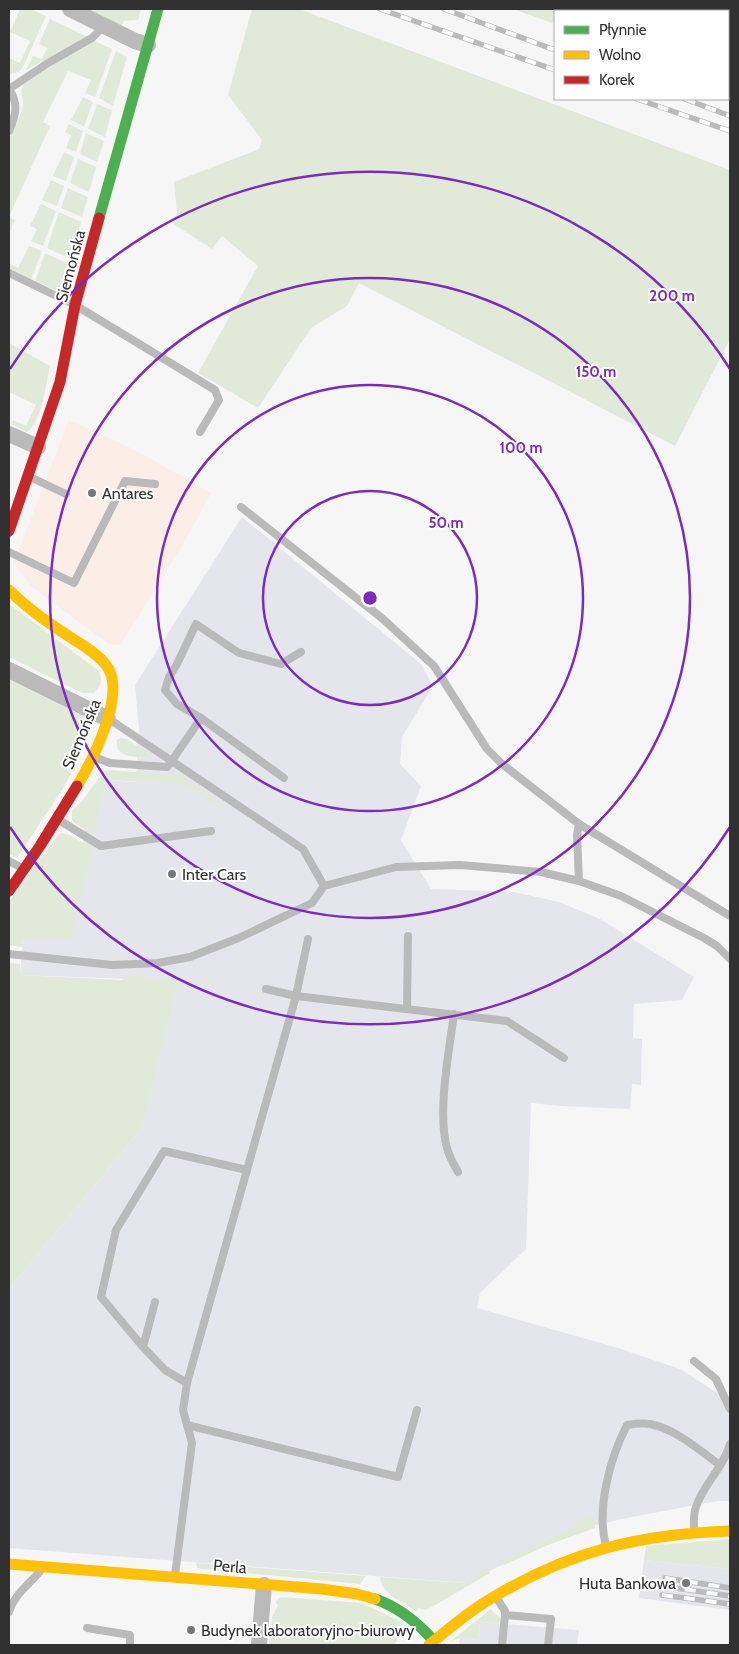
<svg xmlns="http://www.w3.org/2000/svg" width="739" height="1654" font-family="Cabin,sans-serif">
  <rect width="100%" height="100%" fill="#f6f6f7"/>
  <polygon fill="#faeee6" points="69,420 131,448 211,493 183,544 120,645 109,644 31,586 14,563"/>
  <g fill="#e5e6ec">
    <polygon points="242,517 421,664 433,686 402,737 400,764 421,786 401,840 431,889 514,892 559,902 600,919 694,977 682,1000 634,1004 633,1038 642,1039 641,1085 632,1084 630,1109 560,1106 531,1103 526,1249 480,1293 477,1308 618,1348 680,1369 730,1401 730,1501 717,1501 632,1517 586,1527 526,1552 467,1583 9,1548 9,1289 142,1128 177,981 20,975 23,939 74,924 84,829 104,780 136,782 139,729 135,685"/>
    <polygon points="644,1560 730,1569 730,1610 639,1598"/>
    <polygon points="480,1622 579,1630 577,1645 459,1645 460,1638 478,1640"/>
  </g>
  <g fill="#e1ead8">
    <polygon points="20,9 31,9 46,16 23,67 19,72 10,74 9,58 20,63 30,41 10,32"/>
    <polygon points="85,9 141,9 138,20 124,21 121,27"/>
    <polygon points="252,9 299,9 730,170 730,339 675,446 359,283 347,306 311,328 258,408 198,373 258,266 222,236 212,249 172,223 177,214 174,182 259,149 262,140 228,95"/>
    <polygon points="513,9 730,9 730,87 728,86 728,11 555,11 555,24"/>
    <polygon points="50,19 88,37 26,70 33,56 42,59 47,48 39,44"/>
    <polygon points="95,41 112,49 95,97 85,93 91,80 68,71 43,122 50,126 9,217 15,220 9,234 9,139 22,111 23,102 21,91 24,84 31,78 59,61"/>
    <polygon points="116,51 127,57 113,106 99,98"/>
    <polygon points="83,97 93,102 84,127 71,120"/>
    <polygon points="97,104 112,110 105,137 88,129"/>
    <polygon points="69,124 83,131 76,152 66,148 71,135 65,132"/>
    <polygon points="86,133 104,141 97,162 80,154"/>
    <polygon points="64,152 74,157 66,181 53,176"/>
    <polygon points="78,159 96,167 89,192 70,183"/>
    <polygon points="51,180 64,186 57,206 42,200"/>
    <polygon points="68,188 88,197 82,217 61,208"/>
    <polygon points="41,204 56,211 43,246 31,241 37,229 30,226"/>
    <polygon points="59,212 81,222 71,259 47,248"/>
    <polygon points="29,246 42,251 31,280 9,269 9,263 18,268"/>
    <polygon points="45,253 69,264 61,293 35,281"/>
    <path d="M9,343l41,23c-4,17 -8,56 -23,66l-16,-8 2,-4 13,6 10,-21 -27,-13z"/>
    <path d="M9,604l90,67c3,10 3,14 -5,22h-12l-73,-36z"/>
    <polygon points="9,679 87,718 92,721 92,726 80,756 65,785 17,858 9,854"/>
    <path d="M120,738l7,1 23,16v2c-12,0 -36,2 -33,-17z"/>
    <polygon points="108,770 181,775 222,806 219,809 186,784 105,780 94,835 74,823 72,820 72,811 83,800 104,771"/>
    <polygon points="62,833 71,836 92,848 72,938 23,939 22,947 9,945 9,902 58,835"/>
    <polygon points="9,963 20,964 20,975 122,980 128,975 178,981 142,1128 9,1289"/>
    <polygon points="594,1517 595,1528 548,1545 504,1565 502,1561 561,1533 573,1529 576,1519"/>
    <polygon points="730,1539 730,1569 644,1560 646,1546"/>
    <polygon points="196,1563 366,1576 360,1584 204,1569 197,1568"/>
    <path d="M488,1568l2,5 -60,35 -6,2 -5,-2 -3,3c-13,-9 -34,-16 -36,-34l85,6z"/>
    <polygon points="281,1597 362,1603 404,1623 401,1626 404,1630 394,1645 269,1645 272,1617 278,1605 275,1602"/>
    <polygon points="491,1609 496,1615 497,1615 502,1621 502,1624 480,1622 478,1640 460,1638 451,1641"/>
  </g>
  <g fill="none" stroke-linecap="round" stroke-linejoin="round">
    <g stroke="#bababb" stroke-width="8">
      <polyline points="9,89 48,63 92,38 104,26"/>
      <path d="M9,89c10,15 7,26 0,42"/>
      <polyline points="9,273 75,305 215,390 219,400 200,432"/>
      <polyline points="30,477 66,494"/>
      <polyline points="241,507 383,619 434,666 487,749 502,764 579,824 577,835 579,881"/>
      <polyline points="9,552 74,583 125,481 155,484"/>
      <polyline points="201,718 284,778"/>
      <polyline points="109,719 303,849 324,886"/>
      <polyline points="94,757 110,763 167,767 171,762 201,718 177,704 165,690 169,677 177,664 196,624 239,653 281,664 301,652"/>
      <polyline points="59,820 101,846 211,831"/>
      <polyline points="579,824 730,916"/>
      <polyline points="9,861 22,868"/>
      <polyline points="9,954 112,965 158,963 190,957 241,937 312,903 324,886 396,867 460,865 541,872 579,881 621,896 704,938 717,946 730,959"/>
      <polyline points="266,989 296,996 507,1021 564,1058"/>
      <polyline points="407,1009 408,936"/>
      <path d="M454,1014c-5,38 -17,98 -7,134 2,8 7,17 11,24"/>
      <polyline points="155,1302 143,1347 165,1370 187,1383"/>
      <polyline points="143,1347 101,1297 116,1230 164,1151 247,1170"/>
      <polyline points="694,1361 716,1379 730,1409"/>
      <polyline points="187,1425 398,1477 417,1410"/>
      <path d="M694,1530c0,-8 -1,-16 2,-23 6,-21 28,-40 34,-63"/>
      <path d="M606,1546c-10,-37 4,-88 21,-121 7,-1 16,-2 23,-1 26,5 49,26 70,41"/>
      <polyline points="175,1575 192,1443 183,1410 187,1383 296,996 308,939"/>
      <polyline points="496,1597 505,1611 505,1615 502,1645"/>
      <path d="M9,1612c5,-18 21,-28 32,-42"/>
      <polyline points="505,1615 551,1619 548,1645"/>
      <polyline points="87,1628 130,1635 130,1645"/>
    </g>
    <g stroke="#bababb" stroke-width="16">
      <polyline points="70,9 135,41 148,45"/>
      <polyline points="9,434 38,447"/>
      <polyline points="9,670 108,719"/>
      <polyline points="259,1645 264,1585"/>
    </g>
    <g stroke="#4caf50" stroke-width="11">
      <polyline points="99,218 158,9"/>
      <path d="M375,1599c24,8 42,23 59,42"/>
    </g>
    <g stroke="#ffc107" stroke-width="11">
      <path d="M9,590c18,18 39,33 61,47 12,8 27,16 36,28 22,27 -14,96 -29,121"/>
      <polyline points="9,1564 322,1589 357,1594 375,1599"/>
      <path d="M429,1645c22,-18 43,-36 68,-50 76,-45 145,-61 233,-64"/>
    </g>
    <g stroke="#c62828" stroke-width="11">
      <polyline points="9,531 60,382 75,305 99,218"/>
      <polyline points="9,891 40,846 77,786"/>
    </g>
    <g stroke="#bababb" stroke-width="5.5">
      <g id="rail">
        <polyline points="380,9 555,70"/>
        <polyline points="444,9 555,50"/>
        <polyline points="637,99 730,131"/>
        <polyline points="685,99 730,116"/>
        <polyline points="665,1578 730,1588"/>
        <polyline points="663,1586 730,1596"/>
        <polyline points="662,1595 730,1604"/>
      </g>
    </g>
    <use href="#rail" stroke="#fff" stroke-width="4" stroke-dasharray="11" stroke-linecap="butt"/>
  </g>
  <g fill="none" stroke="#7b2cbf" stroke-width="2.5">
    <circle cx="370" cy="598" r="107"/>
    <circle cx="370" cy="598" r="213"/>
    <circle cx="370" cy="598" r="320"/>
    <path d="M730 827A427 427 0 0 1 10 827M10 369A427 427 0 0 1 730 369"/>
  </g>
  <g fill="#767677" stroke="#fff" stroke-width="2">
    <circle cx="92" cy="493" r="5"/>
    <circle cx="172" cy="874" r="5"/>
    <circle cx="686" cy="1583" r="5"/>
    <circle cx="191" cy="1630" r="5"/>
  </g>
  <g text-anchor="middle" stroke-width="4" stroke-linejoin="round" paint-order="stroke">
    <g font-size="16" fill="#313132" stroke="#fff">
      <text transform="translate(70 266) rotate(-75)" y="6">Siemońska</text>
      <text transform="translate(81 734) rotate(-67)" y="6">Siemońska</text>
      <text transform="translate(230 1566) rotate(5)" y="6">Perla</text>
    </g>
    <g font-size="16" fill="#313132" stroke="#fff" text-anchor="start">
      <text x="102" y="499">Antares</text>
      <text x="182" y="880">Inter Cars</text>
      <text x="676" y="1589" text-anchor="end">Huta Bankowa</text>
      <text x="201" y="1636">Budynek laboratoryjno-biurowy</text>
    </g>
  </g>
  <circle cx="370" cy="598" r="8" fill="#7b2cbf" stroke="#fff" stroke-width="2.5"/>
  <g font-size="15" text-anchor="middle" font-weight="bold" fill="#7b2cbf" stroke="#fff" stroke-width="4" stroke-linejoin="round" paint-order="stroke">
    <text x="672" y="301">200 m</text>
    <text x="596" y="377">150 m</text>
    <text x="521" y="453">100 m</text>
    <text x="446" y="528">50 m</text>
  </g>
  <rect width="739" height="1654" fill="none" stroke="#313132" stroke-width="20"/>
  <rect x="554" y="10" width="175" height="90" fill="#ffffff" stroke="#adadad"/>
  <rect x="564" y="26" width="25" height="8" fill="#4caf50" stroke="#adadad"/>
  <text x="599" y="35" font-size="15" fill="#313132">Płynnie</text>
  <rect x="564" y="51" width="25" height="8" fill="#ffc107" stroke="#adadad"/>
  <text x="599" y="60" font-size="15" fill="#313132">Wolno</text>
  <rect x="564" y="76" width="25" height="8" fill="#c62828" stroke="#adadad"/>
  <text x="599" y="85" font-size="15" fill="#313132">Korek</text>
</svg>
